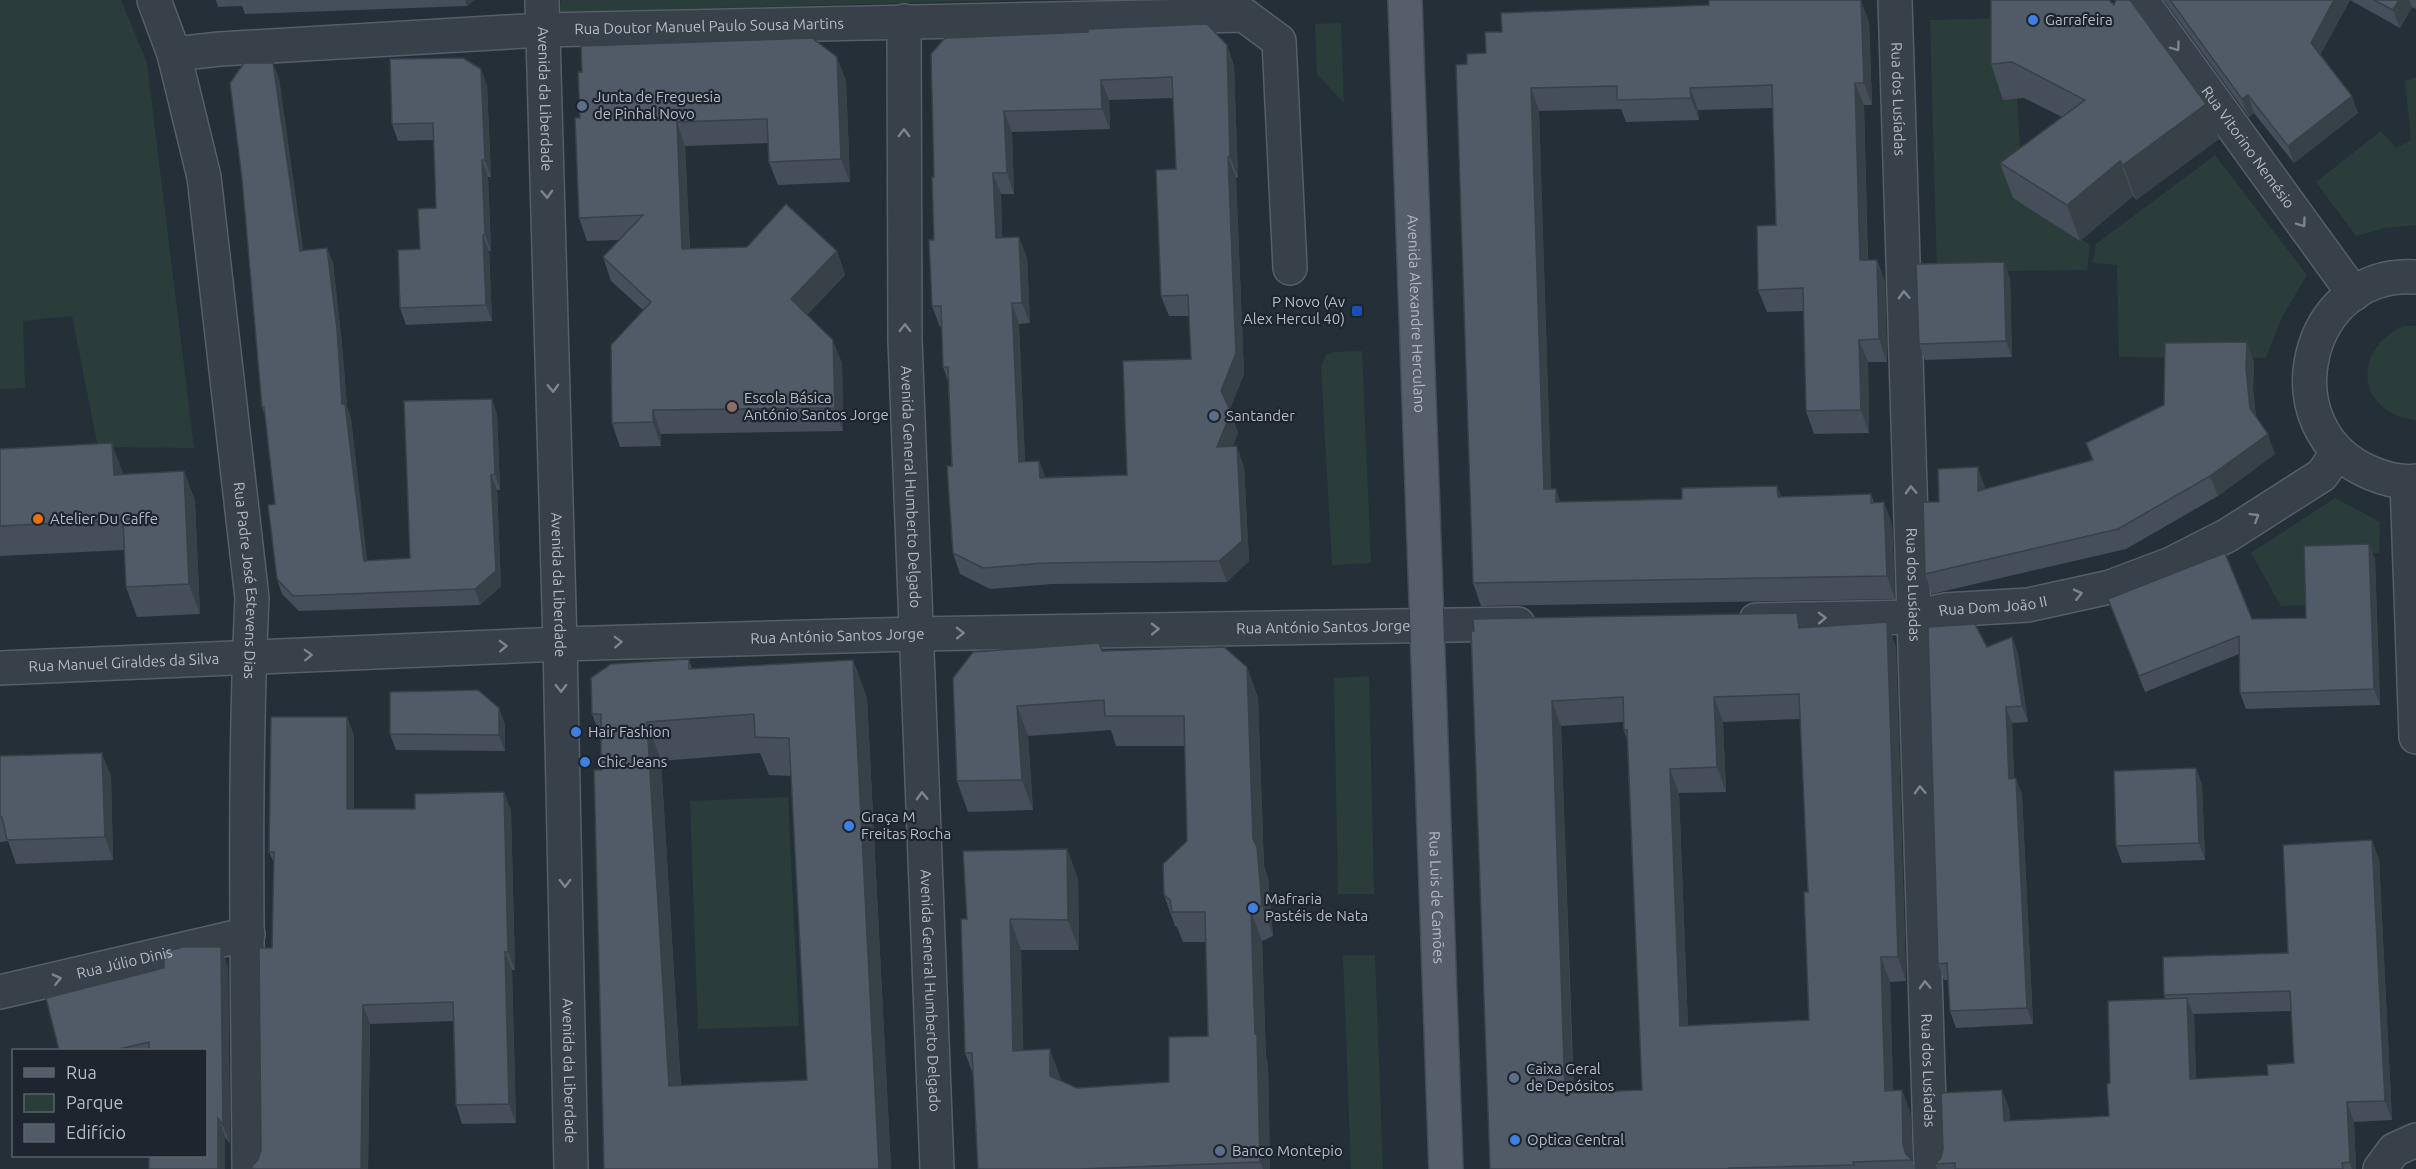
<svg xmlns="http://www.w3.org/2000/svg" width="2416" height="1169" font-family="Ubuntu,sans-serif">
  <rect width="100%" height="100%" fill="#252f38"/>
  <g fill="#2a3d3b">
    <polygon points="0,0 121,0 147,63 194,448 98,447 72,316 23,321 25,388 0,389"/>
    <polygon points="561,0 1018,0 561,12"/>
    <polygon points="2012,18 2023,197 2090,245 2087,270 1937,272 1930,20"/>
    <polygon points="1341,23 1344,103 1317,74 1315,24"/>
    <polygon points="2416,77 2416,225 2385,228 2356,236 2316,182 2381,131 2396,148 2411,140 2405,81"/>
    <polygon points="2215,155 2307,275 2281,319 2266,358 2119,357 2117,265 2093,263 2096,244"/>
    <path d="M2404,326h12v94c-59,-6 -66,-70 -12,-94z"/>
    <polygon points="1362,351 1371,563 1332,565 1321,367 1326,355 1333,352"/>
    <polygon points="2335,498 2380,522 2379,553 2305,556 2305,605 2281,606 2251,553"/>
    <polygon points="1369,676 1374,894 1338,894 1334,678"/>
    <polygon points="788,797 799,1026 698,1029 690,801"/>
    <polygon points="1343,955 1375,955 1383,1169 1351,1169"/>
  </g>
  <g fill="none" stroke-linecap="round" stroke-linejoin="round">
    <g stroke="#565e67" stroke-width="36">
      <g id="street">
        <path id="s1" d="M154,0l20,54 30,123 48,421c-9,190 -4,381 -3,571"/>
        <path id="s2" d="M542,0l18,644 11,525"/>
        <path id="s3" d="M1895,0l36,1169"/>
        <path id="s4" d="M2141,0l213,294"/>
        <path id="s5" d="M904,21l1,319 32,829"/>
        <path id="s6" d="M174,54l46,-5 322,-19 702,-15 35,26 11,227"/>
        <path d="M2416,277c-112,-8 -149,153 -45,196 14,6 30,10 45,8"/>
        <polyline points="2407,482 2416,737"/>
        <path id="s7" d="M1756,620l158,-3 31,-7 83,-5 82,-18 61,-23 57,-29 94,-60 16,-23"/>
        <path id="s8" d="M0,668l560,-24 355,-10 603,-10"/>
        <path id="s9" d="M0,992l248,-58"/>
        <polyline points="2380,1169 2394,1150 2416,1140"/>
      </g>
    </g>
    <g stroke="#444c55" stroke-width="36">
      <g id="primary">
        <path id="s10" d="M1405,0l41,1169"/>
      </g>
    </g>
    <use href="#street" stroke="#384049" stroke-width="33"/>
    <use href="#primary" stroke="#565f69" stroke-width="33"/>
  </g>
  <g fill="#454e59" fill-rule="evenodd">
    <polygon points="216,0 474,0 467,6 245,14 242,6 218,7"/>
    <polygon points="1709,0 1844,0 1869,22 1872,105 1864,105 1868,260 1877,260 1885,282 1887,362 1868,362 1869,433 1814,434 1806,411 1804,311 1767,312 1758,290 1776,225 1773,108 1698,110 1699,120 1626,122 1621,109 1539,111 1551,489 1556,489 1560,502 1682,499 1777,486 1781,497 1871,494 1874,503 1884,502 1892,525 1895,599 1481,606 1473,583 1467,64 1486,53 1502,32 1709,5"/>
    <polygon points="1991,0 2206,104 2219,139 2136,200 2133,196 2080,241 2013,198 2000,163 2062,117 2024,98 2003,100 1991,64"/>
    <polygon points="2164,0 2416,0 2416,9 2412,7 2400,28 2350,0 2320,55 2358,113 2294,163 2254,113 2249,117"/>
    <path d="M1088,32l139,13 7,21 4,111 -2,1 8,196 -15,36 9,23 -5,13 11,21 5,94 -22,21 -175,2 -62,5 -30,-15 -7,-21 -1,-87 -4,-85 -5,-14 -1,-40h-2l-8,-21 2,-129zM1173,98l3,71 -15,127 8,20h20l2,43 -64,116 -82,2 -6,-16 -14,1 -6,-138 11,-1 -3,-65 -25,-21 -1,-43h13l-2,-62 98,-3 -1,-29z"/>
    <polygon points="279,78 303,250 327,248 333,263 342,345 347,407 351,419 367,561 410,558 497,414 500,490 497,490 501,586 480,605 299,611 282,594 277,579 275,504 265,416 262,407"/>
    <polygon points="846,80 850,182 778,185 769,162 768,143 685,146 690,249 837,251 845,275 807,315 842,363 843,431 661,434 661,446 620,447 612,423 643,310 611,281 603,257 619,240 587,241 579,218 575,118"/>
    <polygon points="487,85 491,177 488,177 491,251 489,251 492,321 406,325 400,308 420,249 436,208 434,140 398,141 392,124"/>
    <polygon points="2010,278 2012,357 1925,360 1919,344"/>
    <polygon points="2254,362 2253,389 2256,417 2275,454 2218,496 2126,549 1932,594 1925,574 1939,502 1985,487 1985,489 2092,460 2086,443"/>
    <polygon points="0,449 123,473 123,474 184,471 195,501 200,614 137,617 126,587 124,550 0,556"/>
    <polygon points="2369,544 2375,560 2380,705 2246,709 2240,693 2239,654 2145,692 2114,615 2252,619 2306,618"/>
    <path d="M1797,613l6,15 93,19 10,334 -16,1 3,108h9l9,25 1,45 3,9h-425l-16,-538zM1800,719l8,173 1,128 -121,6 -9,-233 47,-1 -3,-70zM1623,722l1,8 3,10 15,350 -68,3 -13,-367z"/>
    <polygon points="2012,637 2018,654 2028,722 2012,723 2014,778 2016,778 2022,795 2033,1024 1956,1028 1950,1011 1948,980 1944,980 1938,964 1987,647"/>
    <polygon points="1102,651 1247,667 1258,698 1264,866 1268,877 1273,936 1262,941 1266,1057 1268,1065 1270,1169 978,1169 973,1074 965,1053 967,919 1067,849 1078,879 1079,950 1021,950 1023,1051 1061,1079 1061,1081 1077,1088 1169,1082 1208,1036 1206,942 1183,942 1177,927 1175,926 1164,895 1187,841 1185,746 1116,746 1111,730 1028,736 1033,810 968,812 957,781 953,678"/>
    <path d="M689,659l3,10 161,-9 14,38 24,471h-287l-3,-431 -9,-24zM760,753l9,22 22,1 16,304 -126,6 -20,-325z"/>
    <polygon points="347,717 354,736 354,809 415,809 504,792 511,811 515,970 512,970 516,1123 462,1124 456,1105 453,1021 370,1024 368,1169 253,1169 252,1166 258,1160 261,1150 272,948 274,863 269,852"/>
    <polygon points="505,724 505,751 396,750 390,734"/>
    <polygon points="0,756 111,776 113,860 16,864 8,841 0,842"/>
    <polygon points="2196,768 2202,785 2205,860 2122,863 2116,846"/>
    <path d="M2379,859l13,261 -38,2 2,47h-419l-2,-5 67,-74 7,19 1,12 99,-5 1,-33 55,-84 -1,-4 124,-42zM2291,1011l3,52 -26,12 -72,4 -2,-62 -1,-3z"/>
    <polygon points="228,967 230,1144 225,1137 225,1169 206,1050 59,1050 164,968"/>
  </g>
  <g fill="#384048">
    <polygon points="465,0 474,0 467,6"/>
    <polygon points="1861,0 1869,22 1872,105 1864,83"/>
    <polygon points="2334,0 2350,0 2317,60 2311,43"/>
    <polygon points="2399,0 2409,0 2412,7 2400,28 2393,10"/>
    <polygon points="1227,45 1234,66 1238,177 1230,157"/>
    <polygon points="837,57 846,80 850,182 841,159"/>
    <polygon points="273,63 279,78 305,266 300,251"/>
    <polygon points="481,69 487,85 491,177 485,160"/>
    <polygon points="1101,80 1109,100 1110,129 1102,109"/>
    <polygon points="1855,83 1864,105 1868,283 1860,260"/>
    <polygon points="1531,88 1539,111 1552,512 1544,489"/>
    <polygon points="1690,88 1698,110 1699,120 1691,98"/>
    <polygon points="2248,95 2254,113 2249,117 2242,99"/>
    <polygon points="2352,96 2358,113 2294,163 2288,146"/>
    <polygon points="2206,104 2219,139 2136,200 2123,165"/>
    <polygon points="1004,111 1012,132 1014,194 1007,173"/>
    <polygon points="677,122 685,146 691,273 682,249"/>
    <polygon points="1228,157 1236,178 1244,374 1229,412 1221,391"/>
    <polygon points="482,160 488,177 491,251 485,235"/>
    <polygon points="2120,161 2133,196 2080,241 2067,205"/>
    <polygon points="993,173 1001,194 1003,258 996,238"/>
    <polygon points="483,235 489,251 492,321 486,305"/>
    <polygon points="1019,237 1027,258 1030,323 1022,303"/>
    <polygon points="327,248 333,263 342,345 347,407 351,419 369,577 364,561 342,404"/>
    <polygon points="837,251 845,275 799,323 791,299"/>
    <polygon points="1877,260 1885,282 1887,362 1879,339"/>
    <polygon points="2004,262 2010,278 2012,357 2006,341"/>
    <polygon points="1012,303 1019,324 1026,483 1019,462"/>
    <polygon points="833,340 842,363 843,431 835,408"/>
    <polygon points="1859,340 1868,362 1869,433 1861,410"/>
    <polygon points="2247,342 2254,362 2253,389 2257,428 2250,408 2246,368"/>
    <polygon points="492,399 497,414 500,490 495,474"/>
    <polygon points="653,410 661,434 661,446 653,422"/>
    <polygon points="1231,412 1238,433 1225,467 1217,447"/>
    <polygon points="2268,434 2275,454 2218,496 2210,476"/>
    <polygon points="112,443 123,473 125,504 114,475"/>
    <polygon points="1237,446 1244,467 1249,561 1227,582 1219,561"/>
    <polygon points="1039,461 1047,482 1040,478"/>
    <polygon points="1978,467 1985,487 1985,511 1978,491"/>
    <polygon points="184,471 195,501 200,614 189,584"/>
    <polygon points="491,475 497,490 501,586 480,605 475,589"/>
    <polygon points="1777,486 1786,508 1778,497"/>
    <polygon points="1556,489 1564,512 1556,502"/>
    <polygon points="1884,502 1892,525 1895,599 1887,576"/>
    <polygon points="2369,544 2375,560 2380,705 2374,689"/>
    <polygon points="1797,613 1806,638 1799,628"/>
    <polygon points="1887,622 1896,647 1906,981 1898,957"/>
    <polygon points="2012,637 2018,654 2028,722 2022,706"/>
    <polygon points="853,660 867,698 891,1169 879,1169"/>
    <polygon points="1247,667 1258,698 1264,866 1268,877 1273,936 1262,905 1253,839"/>
    <polygon points="1714,697 1723,722 1726,792 1717,767"/>
    <polygon points="1552,701 1561,726 1574,1118 1565,1093"/>
    <polygon points="1017,706 1028,736 1033,810 1022,780"/>
    <polygon points="2006,707 2012,723 2015,795 2009,779"/>
    <polygon points="499,708 505,724 505,751 499,735"/>
    <polygon points="347,717 354,736 354,828 347,809"/>
    <polygon points="647,722 661,761 683,1125 669,1086"/>
    <polygon points="102,753 111,776 113,860 105,837"/>
    <polygon points="2196,768 2202,785 2205,860 2199,843"/>
    <polygon points="1670,769 1679,793 1689,1051 1680,1026"/>
    <polygon points="2016,778 2022,795 2033,1024 2027,1008"/>
    <polygon points="504,792 511,811 515,970 508,952"/>
    <polygon points="2372,840 2379,859 2392,1120 2385,1101"/>
    <polygon points="1067,849 1078,879 1079,950 1068,920"/>
    <polygon points="1251,911 1262,941 1266,1057 1268,1065 1270,1169 1263,1169 1260,1162"/>
    <polygon points="1010,919 1021,950 1024,1082 1013,1051"/>
    <polygon points="221,947 228,967 230,1144 223,1125"/>
    <polygon points="505,952 512,970 516,1123 509,1104"/>
    <polygon points="1881,957 1890,982 1894,1116 1885,1091"/>
    <polygon points="2187,998 2194,1017 2197,1098 2190,1079"/>
    <polygon points="363,1005 370,1024 368,1169 361,1169"/>
    <polygon points="1050,1049 1061,1079 1061,1106 1050,1076"/>
    <polygon points="1902,1090 1911,1115 1912,1160 1908,1160 1903,1145"/>
    <polygon points="2002,1090 2009,1109 2011,1140 2004,1121"/>
    <polygon points="2347,1102 2354,1122 2356,1169 2352,1169 2350,1162"/>
    <polygon points="218,1118 225,1137 225,1169 218,1169"/>
  </g>
  <g fill="#505b67" stroke="#384048" stroke-width="1.5" fill-rule="evenodd">
    <polygon points="1709,0 1861,0 1864,83 1855,83 1860,260 1877,260 1879,339 1859,340 1861,410 1806,411 1803,288 1758,290 1757,226 1776,225 1772,85 1690,88 1691,98 1617,100 1617,86 1531,88 1544,489 1556,489 1556,502 1682,499 1682,488 1777,486 1778,497 1871,494 1871,503 1884,502 1887,576 1473,583 1456,65 1467,64 1467,54 1486,53 1485,32 1502,32 1501,13 1709,5"/>
    <polygon points="1991,0 2109,0 2114,5 2116,0 2130,0 2206,104 2123,165 2120,161 2067,205 2000,163 2085,100 2012,62 1991,64"/>
    <polygon points="2170,0 2334,0 2311,43 2352,96 2288,146 2248,95 2242,99"/>
    <polygon points="2374,0 2399,0 2393,10"/>
    <path d="M1207,24l20,21 3,112h-2l8,196 -15,38 10,21 -14,35 20,-1 5,95 -23,20 -175,2 -61,5 -30,-15 -6,-87h5l-4,-99h-5l-2,-61h-9l-3,-66h5l-2,-63h2l-3,-123 14,-16 143,-6v-3zM1172,77l4,92 -20,1 5,126 27,-1 3,64 -68,2 4,114 -87,3 -1,-17 -20,1 -7,-159h10l-3,-66 -23,1 -3,-65h14l-3,-62 98,-2 -1,-29z"/>
    <polygon points="812,38 837,57 841,159 769,162 767,119 677,122 682,249 747,247 786,204 837,251 791,299 833,340 835,408 653,410 653,422 612,423 611,345 651,302 603,257 643,215 579,218 575,118 580,118 578,72 582,72 581,46"/>
    <polygon points="463,58 481,69 485,160 482,160 485,235 483,235 486,305 400,308 398,250 420,249 418,209 436,208 433,123 392,124 390,59"/>
    <polygon points="244,63 273,63 300,251 327,248 337,329 342,404 345,404 364,561 410,558 404,401 492,399 495,474 491,475 496,571 475,589 293,596 277,579 268,505 275,504 264,407 262,407 242,179 230,83"/>
    <polygon points="2004,262 2006,341 1919,344 1916,264"/>
    <polygon points="2247,342 2246,368 2250,408 2268,434 2210,476 2118,529 1925,574 1923,502 1939,502 1938,469 1978,467 1978,491 2093,460 2086,443 2164,405 2165,343"/>
    <polygon points="112,443 114,475 184,471 189,584 126,587 123,520 0,526 0,449"/>
    <polygon points="2369,544 2374,689 2240,693 2239,636 2139,676 2108,599 2225,553 2252,619 2306,618 2304,546"/>
    <path d="M1797,613l2,15 88,-6 11,335h-17l4,134 17,-1 1,55 3,9 6,6 -59,2 1,3 -125,3v1h-239l-19,-538h3l-1,-12zM1799,694l9,198h-4l5,128 -129,6 -10,-257 47,-2 -3,-70zM1623,697l1,33h3l15,360 -77,3 -13,-392z"/>
    <polygon points="1975,624 1987,647 2012,637 2022,706 2006,707 2009,779 2016,778 2027,1008 1950,1011 1947,963 1938,964 1928,627"/>
    <polygon points="1099,643 1102,651 1224,647 1247,667 1253,839 1257,847 1262,905 1251,911 1255,1034 1257,1034 1260,1162 1081,1169 978,1169 972,1053 965,1053 961,919 967,919 963,851 1067,849 1068,920 1010,919 1013,1051 1050,1049 1050,1076 1077,1088 1169,1082 1169,1037 1208,1036 1205,912 1172,912 1170,900 1164,895 1163,864 1187,841 1184,716 1105,716 1104,700 1017,706 1022,780 957,781 953,678 973,652"/>
    <path d="M689,659v10l164,-9 26,509h-275l-10,-399h7v-56h-9l-1,-36 20,-14zM754,714l1,23 34,1 18,342 -138,6 -22,-364z"/>
    <polygon points="478,690 499,708 499,735 390,734 390,692"/>
    <polygon points="271,717 347,717 347,809 415,809 415,794 504,792 508,952 505,952 509,1104 456,1105 453,1002 363,1005 361,1169 253,1169 252,1166 258,1160 261,1150 259,948 272,948 274,852 269,852"/>
    <polygon points="102,753 105,837 7,840 2,817 0,817 0,756"/>
    <polygon points="2196,768 2199,843 2116,846 2114,771"/>
    <polygon points="2372,840 2385,1101 2347,1102 2350,1162 2342,1163 2343,1169 1955,1169 1955,1163 1935,1164 1941,1158 1943,1149 1941,1093 2002,1090 2004,1121 2109,1116 2107,1084 2110,1083 2108,1001 2187,998 2190,1079 2268,1075 2267,1065 2294,1063 2290,991 2164,995 2163,957 2288,953 2283,845"/>
    <polygon points="183,947 221,947 223,1125 218,1118 218,1169 149,1169 149,1155 206,1155 206,1050 149,1050 149,1042 115,1050 59,1050 46,998 164,968 164,952"/>
  </g>
  <defs><path id="oneway-chevron" d="M-2-3.5L2.5 0L-2 3.5" fill="none" stroke-width="1.6" stroke-linecap="round" stroke-linejoin="round" transform="scale(1.5)"/></defs>
  <g stroke="#7c848d">
    <use href="#oneway-chevron" transform="translate(2176 47) rotate(54)"/>
    <use href="#oneway-chevron" transform="translate(904 133) rotate(-90)"/>
    <use href="#oneway-chevron" transform="translate(547 194) rotate(88)"/>
    <use href="#oneway-chevron" transform="translate(2302 223) rotate(54)"/>
    <use href="#oneway-chevron" transform="translate(1904 295) rotate(-92)"/>
    <use href="#oneway-chevron" transform="translate(905 328) rotate(-90)"/>
    <use href="#oneway-chevron" transform="translate(553 388) rotate(88)"/>
    <use href="#oneway-chevron" transform="translate(1911 490) rotate(-92)"/>
    <use href="#oneway-chevron" transform="translate(2255 517) rotate(-32)"/>
    <use href="#oneway-chevron" transform="translate(2078 594) rotate(-13)"/>
    <use href="#oneway-chevron" transform="translate(1822 618) rotate(-1)"/>
    <use href="#oneway-chevron" transform="translate(1155 629) rotate(-1)"/>
    <use href="#oneway-chevron" transform="translate(960 633) rotate(-1)"/>
    <use href="#oneway-chevron" transform="translate(618 642) rotate(-2)"/>
    <use href="#oneway-chevron" transform="translate(503 646) rotate(-2)"/>
    <use href="#oneway-chevron" transform="translate(308 655) rotate(-2)"/>
    <use href="#oneway-chevron" transform="translate(561 688) rotate(89)"/>
    <use href="#oneway-chevron" transform="translate(1920 790) rotate(-92)"/>
    <use href="#oneway-chevron" transform="translate(922 796) rotate(-92)"/>
    <use href="#oneway-chevron" transform="translate(565 883) rotate(89)"/>
    <use href="#oneway-chevron" transform="translate(57 979) rotate(-13)"/>
    <use href="#oneway-chevron" transform="translate(1925 985) rotate(-92)"/>
  </g>
  <g fill="#3f7fe0" stroke="#1e252e" stroke-width="2">
    <circle cx="2033" cy="20" r="6"/>
    <circle cx="576" cy="732" r="6"/>
    <circle cx="585" cy="762" r="6"/>
    <circle cx="849" cy="826" r="6"/>
    <circle cx="1253" cy="908" r="6"/>
    <circle cx="1515" cy="1140" r="6"/>
  </g>
  <g fill="#5c6f8a" stroke="#1e252e" stroke-width="2">
    <circle cx="582" cy="106" r="6"/>
    <circle cx="1214" cy="416" r="6"/>
    <circle cx="1514" cy="1078" r="6"/>
    <circle cx="1220" cy="1151" r="6"/>
  </g>
  <rect fill="#1a4fb4" stroke="#1e252e" stroke-width="2" x="1351" y="305" width="12" height="12" rx="3"/>
  <circle fill="#8d6e63" stroke="#1e252e" stroke-width="2" cx="732" cy="407" r="6"/>
  <circle fill="#e8710a" stroke="#1e252e" stroke-width="2" cx="38" cy="519" r="6"/>
  <g text-anchor="middle" stroke-width="4.5" stroke-linejoin="round" paint-order="stroke">
    <g font-size="15" fill="#b4bbc5" stroke="#1e252e" text-anchor="start">
      <text x="2045" y="25">Garrafeira</text>
      <text x="594" y="102">Junta de Freguesia<tspan x="594" dy="17">de Pinhal Novo</tspan></text>
      <text x="1345" y="307" text-anchor="end">P Novo (Av<tspan x="1345" dy="17">Alex Hercul 40)</tspan></text>
      <text x="744" y="403">Escola Básica<tspan x="744" dy="17">António Santos Jorge</tspan></text>
      <text x="1226" y="421">Santander</text>
      <text x="50" y="524">Atelier Du Caffe</text>
      <text x="588" y="737">Hair Fashion</text>
      <text x="597" y="767">Chic Jeans</text>
      <text x="861" y="822">Graça M<tspan x="861" dy="17">Freitas Rocha</tspan></text>
      <text x="1265" y="904">Mafraria<tspan x="1265" dy="17">Pastéis de Nata</tspan></text>
      <text x="1526" y="1074">Caixa Geral<tspan x="1526" dy="17">de Depósitos</tspan></text>
      <text x="1527" y="1145">Optica Central</text>
      <text x="1232" y="1156">Banco Montepio</text>
    </g>
    <g font-size="15" fill="#b4bbc5" stroke="#1e252e">
      <text dy="5" stroke="none"><textPath href="#s6" startOffset="536">Rua Doutor Manuel Paulo Sousa Martins</textPath></text>
      <text dy="5" stroke="none"><textPath href="#s2" startOffset="99">Avenida da Liberdade</textPath></text>
      <text dy="5" stroke="none"><textPath href="#s3" startOffset="99">Rua dos Lusíadas</textPath></text>
      <text dy="5" stroke="none"><textPath href="#s4" startOffset="182">Rua Vitorino Nemésio</textPath></text>
      <text dy="5" stroke="none"><textPath href="#s10" startOffset="314">Avenida Alexandre Herculano</textPath></text>
      <text dy="5" stroke="none"><textPath href="#s5" startOffset="466">Avenida General Humberto Delgado</textPath></text>
      <text dy="5" stroke="none"><textPath href="#s1" startOffset="590">Rua Padre José Estevens Dias</textPath></text>
      <text dy="5" stroke="none"><textPath href="#s2" startOffset="585">Avenida da Liberdade</textPath></text>
      <text dy="5" stroke="none"><textPath href="#s3" startOffset="585">Rua dos Lusíadas</textPath></text>
      <text dy="5" stroke="none"><textPath href="#s7" startOffset="238">Rua Dom João II</textPath></text>
      <text dy="5" stroke="none"><textPath href="#s8" startOffset="1324">Rua António Santos Jorge</textPath></text>
      <text dy="5" stroke="none"><textPath href="#s8" startOffset="838">Rua António Santos Jorge</textPath></text>
      <text dy="5" stroke="none"><textPath href="#s8" startOffset="124">Rua Manuel Giraldes da Silva</textPath></text>
      <text dy="5" stroke="none"><textPath href="#s10" startOffset="898">Rua Luis de Camões</textPath></text>
      <text dy="5" stroke="none"><textPath href="#s9" startOffset="128">Rua Júlio Dinis</textPath></text>
      <text dy="5" stroke="none"><textPath href="#s5" startOffset="970">Avenida General Humberto Delgado</textPath></text>
      <text dy="5" stroke="none"><textPath href="#s2" startOffset="1071">Avenida da Liberdade</textPath></text>
      <text dy="5" stroke="none"><textPath href="#s3" startOffset="1071">Rua dos Lusíadas</textPath></text>
    </g>
  </g>
  <rect x="12" y="1049" width="195" height="108" fill="#1e252e" stroke="#5a616a" stroke-width="1.5"/>
  <rect x="24" y="1068" width="30" height="9" fill="#565f69" stroke="#5a616a" stroke-width="1.5"/>
  <text x="66" y="1079" font-size="18" fill="#b4bbc5">Rua</text>
  <rect x="24" y="1094" width="30" height="18" fill="#2a3d3b" stroke="#5a616a" stroke-width="1.5"/>
  <text x="66" y="1109" font-size="18" fill="#b4bbc5">Parque</text>
  <rect x="24" y="1124" width="30" height="18" fill="#505b67" stroke="#5a616a" stroke-width="1.5"/>
  <text x="66" y="1139" font-size="18" fill="#b4bbc5">Edifício</text>
</svg>
